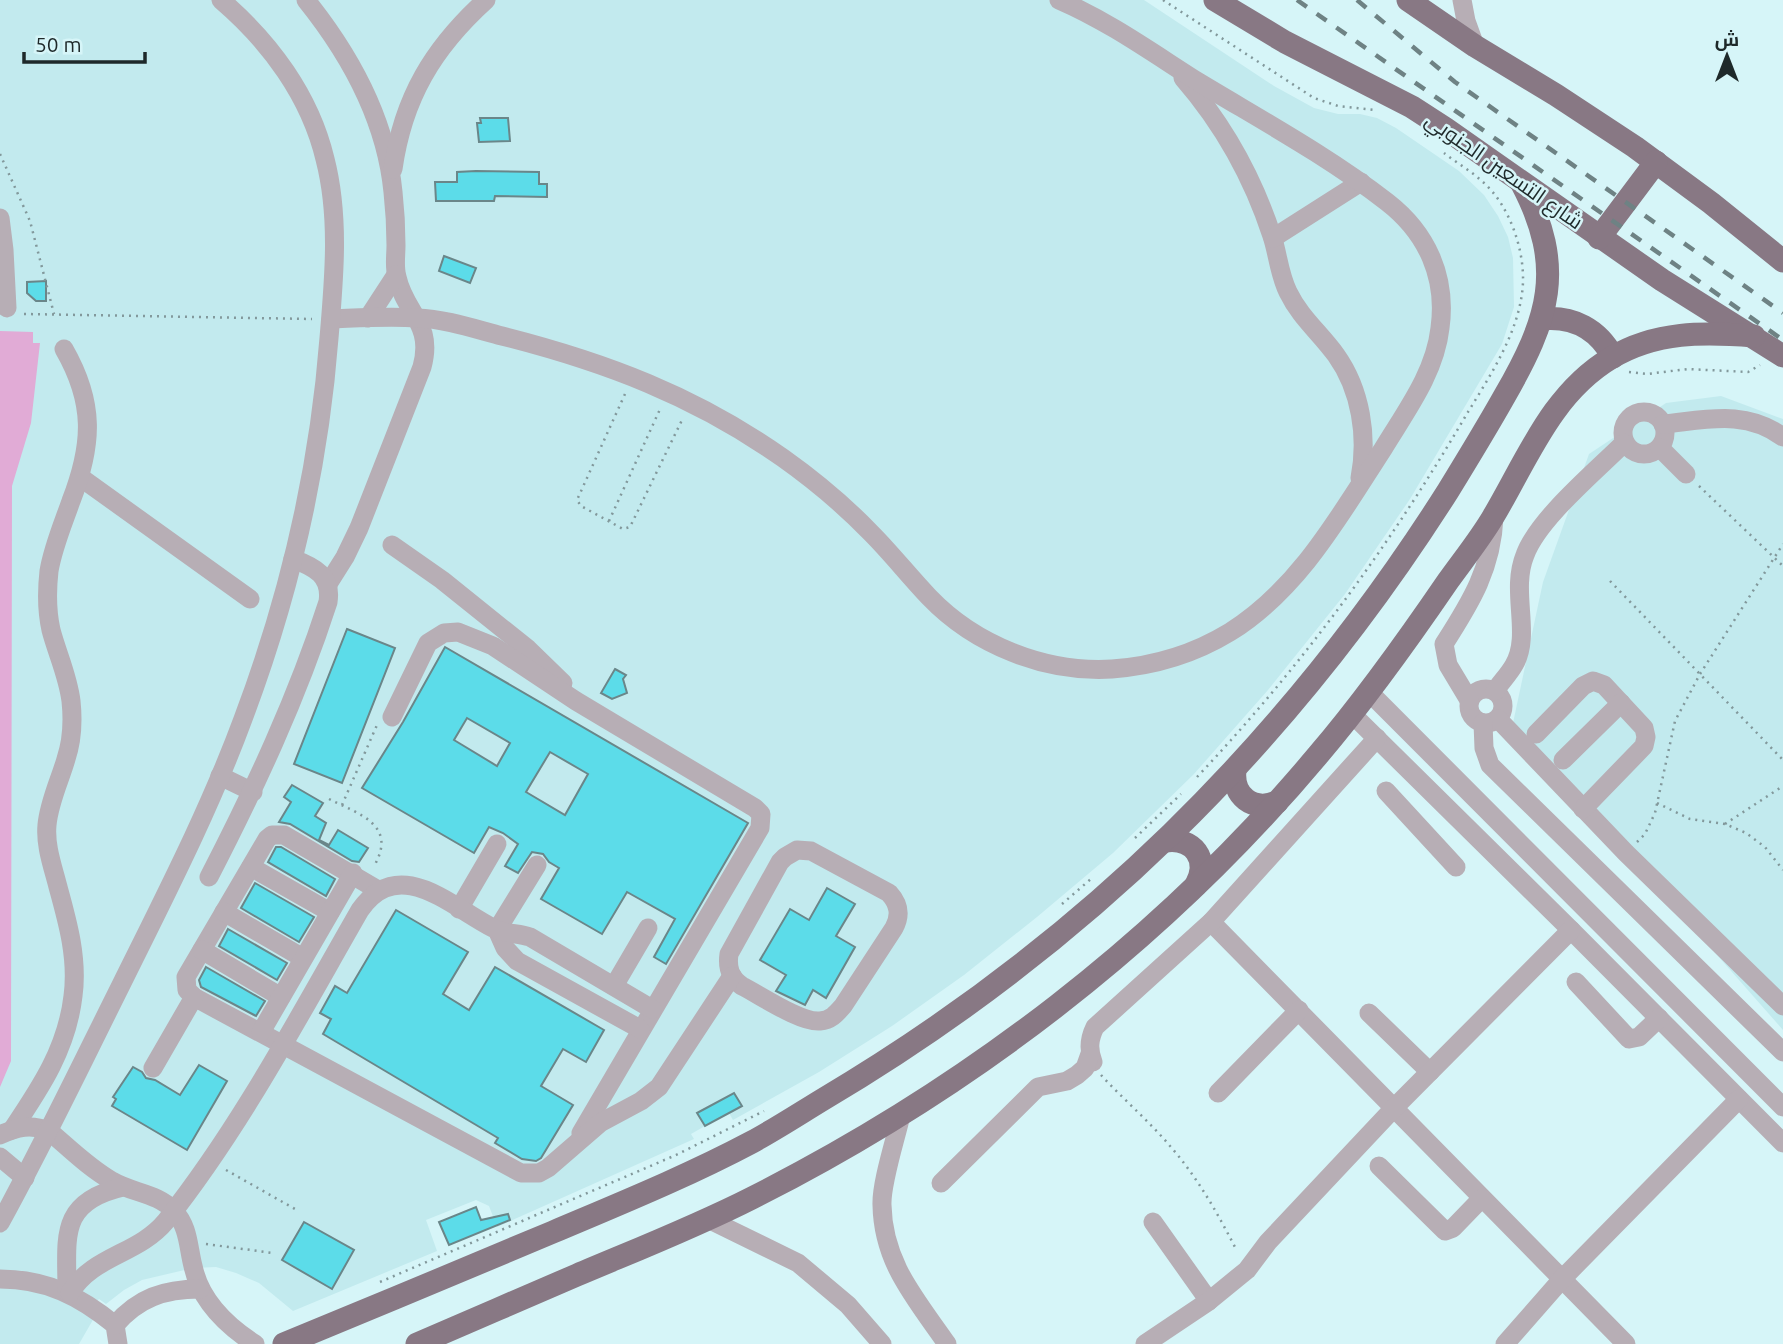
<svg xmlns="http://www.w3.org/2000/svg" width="1783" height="1344" font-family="Ubuntu,Cairo,sans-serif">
  <rect width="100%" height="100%" fill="#d6f5f8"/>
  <g fill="#c2eaee">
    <polygon points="0,0 1144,0 1274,86 1314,108 1338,114 1360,114 1377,118 1396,128 1459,171 1484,195 1498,216 1508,237 1513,258 1514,307 1502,344 1410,499 1345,594 1268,690 1194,774 1113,853 1037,917 964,975 892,1026 819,1072 733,1120 729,1113 742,1106 734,1093 698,1113 705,1126 691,1134 694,1139 497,1227 489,1206 476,1200 426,1220 437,1251 293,1311 259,1283 236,1273 216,1267 193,1268 142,1280 124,1290 106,1304 99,1299 88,1311 94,1318 79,1344 0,1344"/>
    <polygon points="1721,396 1783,419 1783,1030 1513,723 1543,582 1589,454 1666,403"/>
  </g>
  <polygon fill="#e1abd6" points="0,331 33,332 33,343 40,343 31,423 12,486 11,1061 0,1087"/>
  <g fill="#5cdce9" stroke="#6a8689" stroke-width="2" fill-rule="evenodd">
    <polygon points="480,118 508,118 510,141 479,142 477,123 481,123"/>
    <polygon points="476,171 539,172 539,184 547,184 547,197 495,196 494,201 436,201 435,182 457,182 457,172"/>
    <polygon points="444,256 476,268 470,283 439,271"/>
    <polygon points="46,281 46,301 36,301 27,293 27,282"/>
    <polygon points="347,629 395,648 342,783 294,764"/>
    <path d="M445,647l303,176 -82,141 -12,-7 21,-38 -48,-27 -25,42 -61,-35 18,-31 -10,-6 -6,-8 -11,-2 -14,21 -13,-7 13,-22 -15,-11 -14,-6 -15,26 -112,-65 41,-66zM467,718l43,25 -13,23 -43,-26zM550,752l38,22 -23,41 -39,-23z"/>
    <polygon points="615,669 626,675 623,679 627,693 612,699 601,693"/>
    <polygon points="292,785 323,803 315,816 326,823 319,840 329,845 338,830 368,848 359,862 352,861 290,824 279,822 291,802 284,797"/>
    <polygon points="276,847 281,847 335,879 326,896 268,862"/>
    <polygon points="255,883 314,917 299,942 241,908"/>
    <polygon points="827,888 855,904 836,936 855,947 826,998 813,990 805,1005 776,991 786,975 760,960 790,909 809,920"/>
    <polygon points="396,910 468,952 443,994 469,1010 495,967 604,1030 586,1062 563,1049 541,1086 573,1105 541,1158 536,1161 522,1159 495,1143 498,1138 323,1034 331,1019 320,1013 335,986 347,993"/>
    <polygon points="228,929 287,963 277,980 219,946"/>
    <polygon points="206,967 265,1001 256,1016 201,987 199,980"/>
    <polygon points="199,1065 227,1081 187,1150 112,1106 116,1099 113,1097 133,1067 142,1072 146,1078 155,1080 180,1095"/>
    <polygon points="734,1093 742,1106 705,1126 697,1113"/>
    <polygon points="476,1207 481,1220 508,1214 510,1220 449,1245 439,1222"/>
    <polygon points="304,1222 354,1250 332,1289 282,1260"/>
  </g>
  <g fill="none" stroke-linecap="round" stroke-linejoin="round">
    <g stroke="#82989b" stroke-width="2.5" stroke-dasharray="2 5" stroke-linecap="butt">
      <polyline points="1163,0 1314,98 1338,106 1374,110"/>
      <polyline points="0,154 30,221 54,314"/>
      <polyline points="24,314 312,319"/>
      <polyline points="1629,372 1647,374 1688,369 1748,372 1760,365"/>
      <polyline points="625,394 577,500 581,506 623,529 630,527 682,420"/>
      <polyline points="1699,486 1783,566"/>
      <polyline points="609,521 661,407"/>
      <polyline points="1610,581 1783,760"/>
      <path d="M1197,777c104,-110 192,-230 268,-360 24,-40 56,-86 58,-135 1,-34 -14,-77 -40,-100 -12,-11 -26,-19 -39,-29"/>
      <path d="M329,799c30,15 69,26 45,67"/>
      <polyline points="1657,803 1690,819 1725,824 1746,833 1765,847 1783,870"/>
      <polyline points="342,805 377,725"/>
      <polyline points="1725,824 1783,786"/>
      <polyline points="1135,838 1181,794"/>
      <polyline points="1637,842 1645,834 1655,813 1675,721 1700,674 1783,544"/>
      <polyline points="1062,904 1092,878"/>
      <path d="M1101,1075c22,24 48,46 69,71 28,32 48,68 67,105"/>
      <polyline points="226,1170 295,1209"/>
      <polyline points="206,1244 273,1253"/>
      <polyline points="380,1282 676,1155 764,1111"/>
    </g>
    <g stroke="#b7aeb5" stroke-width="19">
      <path d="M306,0c45,56 80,120 87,192 2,18 3,36 3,53 0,11 -2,22 1,32 8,37 37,46 25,90l-63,161 -14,29 -17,27"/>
      <polyline points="1462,0 1466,21 1475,46"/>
      <path d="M1183,78c40,46 70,100 89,158 6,18 7,38 16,56 12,25 32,41 48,63 25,35 32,82 24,123"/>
      <path d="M393,169c10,-71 40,-121 93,-169"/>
      <polyline points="0,218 4,250 7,308"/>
      <polyline points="1273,238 1361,182"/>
      <polyline points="368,318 396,275"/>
      <path d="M331,319c28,-1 58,-3 86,-1 29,1 58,11 85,18 103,26 193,60 281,122 31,22 61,47 88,75 20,20 38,43 58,64 46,48 116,76 183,72 41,-3 82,-15 118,-37 69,-43 110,-117 153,-183 23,-38 52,-76 57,-121 7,-51 -13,-95 -53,-126 -58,-45 -124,-81 -187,-119 -46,-29 -90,-61 -141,-83"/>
      <circle cx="1644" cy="433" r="21"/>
      <path d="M1663,424c43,-4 82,-15 120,13"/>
      <polyline points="1660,448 1686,474"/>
      <polyline points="80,477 250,599"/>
      <polyline points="392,545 442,580 528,649 563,683"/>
      <circle cx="1486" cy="706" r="17"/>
      <path d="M1495,691c6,-9 14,-17 19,-26 18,-31 -4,-73 11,-110 13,-36 71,-84 99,-112"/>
      <polyline points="1369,692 1783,1107"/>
      <path d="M1469,700l-21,-35 -4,-21c27,-42 48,-76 50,-127"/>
      <polyline points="1352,714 1571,930 1783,1143"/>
      <polyline points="392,717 428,643 444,633 458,632 493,646 576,701 755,808 761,814 760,828 581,1133"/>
      <polyline points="1498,719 1626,853 1783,1006"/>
      <polyline points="1483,723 1484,748 1490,765 1783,1052"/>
      <polyline points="1536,734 1583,686 1593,681 1604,685 1644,728 1646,737 1644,746 1583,809"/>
      <polyline points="1563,760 1621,703"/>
      <polyline points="220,776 253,792"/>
      <polyline points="1386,791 1456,867"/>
      <path d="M797,850l14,1 78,42c10,11 12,22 5,35l-51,78c-7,8 -12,14 -23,15 -19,2 -60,-26 -78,-35 -12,-8 -15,-18 -13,-32l51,-92 5,-5z"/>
      <polyline points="251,867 330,912"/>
      <path d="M209,877c46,-89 88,-179 119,-275 4,-26 -13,-35 -35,-43"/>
      <polyline points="378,890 284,835 272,835 267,839 186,977 187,990 194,997 521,1173 539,1173 548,1168 600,1123 641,1101 659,1087 732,976"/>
      <polyline points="459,909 497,844"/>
      <polyline points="224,912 303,958"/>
      <polyline points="1211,922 1626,1344"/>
      <polyline points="497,930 505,948 517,961 640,1029"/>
      <polyline points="497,930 537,865"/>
      <polyline points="202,950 281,997"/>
      <polyline points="1576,982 1629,1039 1639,1037 1659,1018"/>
      <polyline points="614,986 648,928"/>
      <polyline points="1369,1013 1430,1072"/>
      <polyline points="261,1032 353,873"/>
      <path d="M1093,1062c-5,-13 -4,-23 2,-35l116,-105 166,-184"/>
      <polyline points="153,1068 194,997"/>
      <polyline points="1218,1093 1299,1010"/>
      <path d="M901,1115c-5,23 -20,68 -19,90 1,58 34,94 65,139"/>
      <path d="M12,1130c29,-43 55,-82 61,-134 5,-37 -5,-73 -15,-109 -5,-20 -13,-41 -11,-62 2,-23 13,-45 19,-66 6,-18 7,-39 5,-58 -3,-25 -14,-48 -20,-71 -4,-18 -4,-41 -2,-59 4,-24 14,-47 22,-70 22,-57 24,-98 -7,-152"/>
      <path d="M0,1135c17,-8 31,-11 49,-4 20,17 40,37 63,50 20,12 46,12 62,30 15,16 14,36 19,55 7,34 34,60 62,78"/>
      <polyline points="0,1157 25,1178"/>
      <polyline points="1379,1166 1445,1231 1453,1228 1482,1198"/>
      <polyline points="941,1183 1038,1087 1067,1081 1077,1075 1085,1068 1090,1054"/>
      <polyline points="708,1219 798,1263 848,1305 882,1344"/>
      <polyline points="1153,1222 1209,1301"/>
      <path d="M0,1223c43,-78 81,-158 121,-238 43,-87 88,-174 122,-266 46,-122 76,-251 86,-381 5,-59 11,-121 -4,-179 -15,-63 -55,-117 -104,-159"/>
      <path d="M0,1279c46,0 80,17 115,46l3,19"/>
      <path d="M67,1292c0,-55 -9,-90 56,-105"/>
      <path d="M70,1293c23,-38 68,-38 96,-72 76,-96 133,-205 194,-311 39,-56 90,-4 133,18 11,6 25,5 37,9l122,72"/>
      <path d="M115,1325c23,-27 49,-36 85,-36"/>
      <polyline points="1145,1344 1209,1301 1247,1270 1268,1242 1394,1108 1571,930"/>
      <polyline points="1505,1344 1562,1279 1739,1099"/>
    </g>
    <g stroke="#887884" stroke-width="23">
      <polyline points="1215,0 1285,42 1412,107 1446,129 1662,280 1783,356"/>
      <polyline points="1408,0 1475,46 1556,95 1635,147 1711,203 1783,261"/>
      <polyline points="1599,238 1656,162"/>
      <path d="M1542,319c31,-3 56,10 71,38"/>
      <path d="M1235,770c-3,26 18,42 42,32"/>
      <path d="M1165,841c28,-4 45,18 31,44"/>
      <path d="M284,1344c90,-37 179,-74 269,-112 66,-28 135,-56 199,-90 24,-13 47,-28 70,-42 260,-154 464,-354 626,-609 19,-31 38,-62 56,-94 45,-78 62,-129 18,-213"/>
      <path d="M417,1344c53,-23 107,-46 160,-69 59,-25 118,-48 175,-77 216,-109 411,-258 566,-443 47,-55 89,-114 130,-174 15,-21 32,-42 45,-64 34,-57 58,-123 118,-159 45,-27 93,-26 143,-22"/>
    </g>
    <g stroke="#6e8284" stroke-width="4.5" stroke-dasharray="12 12" stroke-linecap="butt">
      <polyline points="1297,0 1783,340"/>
      <polyline points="1357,0 1455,82 1783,313"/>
    </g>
  </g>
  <g text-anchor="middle" stroke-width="5" stroke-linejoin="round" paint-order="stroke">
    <g font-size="21" fill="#1e292a" stroke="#d6f5f8">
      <text transform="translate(1504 171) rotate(35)" y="7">شارع التسعين الجنوبي</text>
    </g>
  </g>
  <g transform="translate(1727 56)" stroke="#d6f5f8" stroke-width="5" paint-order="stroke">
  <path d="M0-5L12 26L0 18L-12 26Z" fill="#1e292a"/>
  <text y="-10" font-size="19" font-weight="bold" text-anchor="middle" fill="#1e292a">ش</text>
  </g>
  <path d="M24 52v10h121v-10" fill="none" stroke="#1e292a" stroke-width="3.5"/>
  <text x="35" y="52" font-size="21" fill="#1e292a" stroke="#d6f5f8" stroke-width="5" paint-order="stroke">50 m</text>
</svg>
